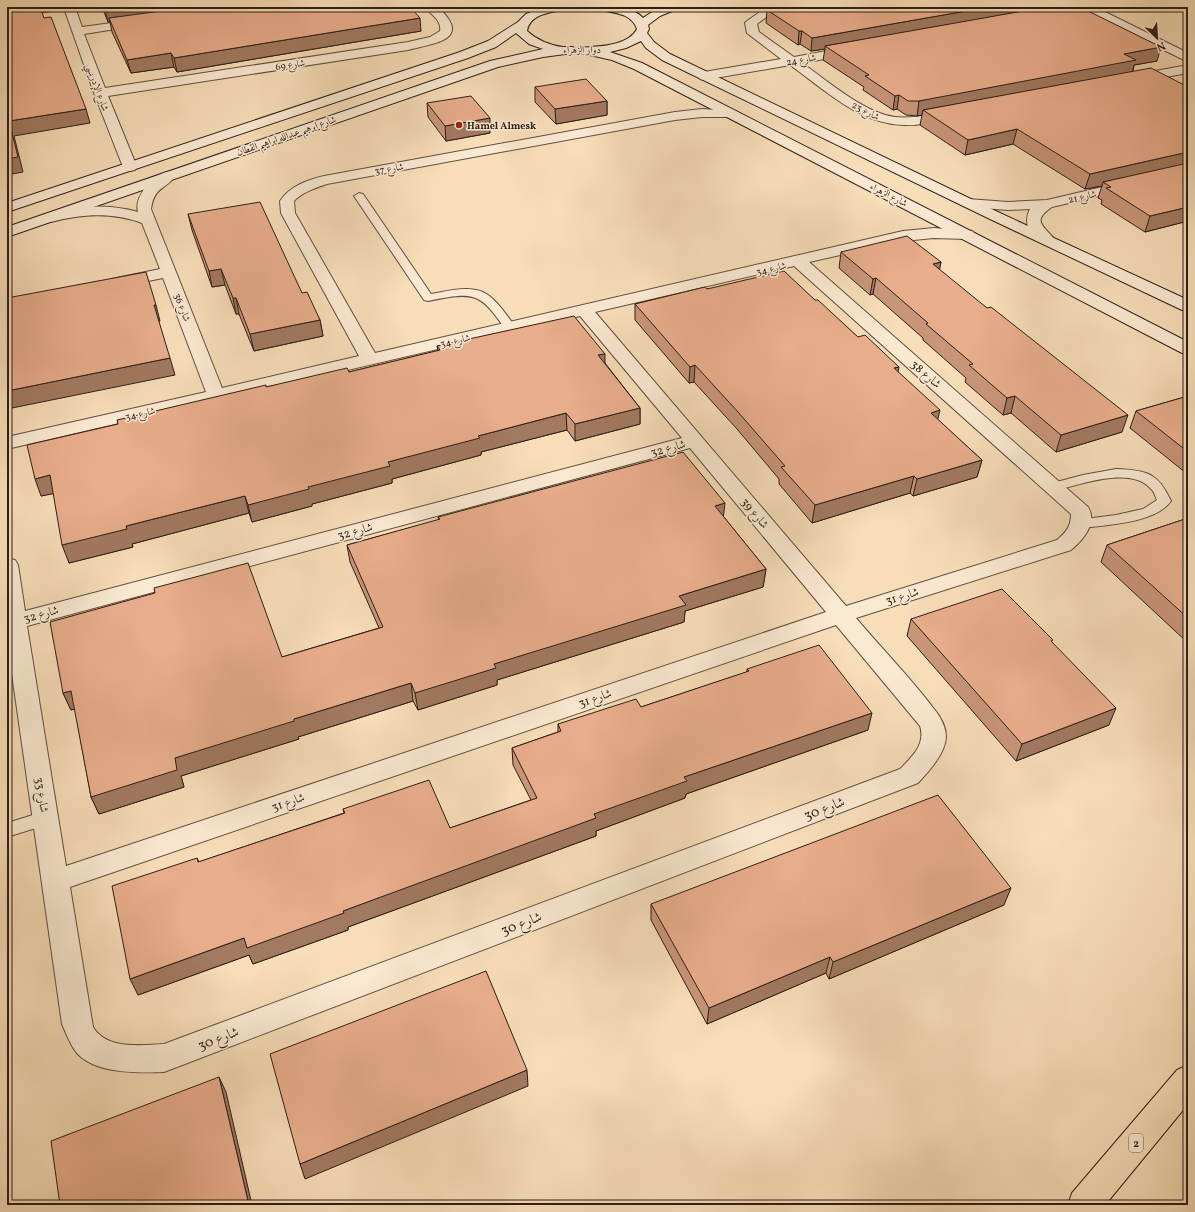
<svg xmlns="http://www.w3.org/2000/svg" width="1195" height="1212" font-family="Vollkorn,Amiri,serif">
  <rect width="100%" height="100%" fill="#f7ddb8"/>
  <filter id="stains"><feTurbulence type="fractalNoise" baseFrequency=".005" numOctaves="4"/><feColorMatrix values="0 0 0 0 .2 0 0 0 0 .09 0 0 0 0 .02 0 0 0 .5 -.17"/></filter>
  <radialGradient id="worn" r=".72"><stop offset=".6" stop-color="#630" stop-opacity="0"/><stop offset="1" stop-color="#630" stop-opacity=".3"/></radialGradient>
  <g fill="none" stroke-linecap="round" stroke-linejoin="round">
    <g stroke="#604e3f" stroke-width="2">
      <g id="lane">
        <path d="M359,193l4,1 68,100c50,-10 56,-8 85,34l-2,2h-8c-27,-39 -32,-38 -78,-29l-4,-1 -70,-104z"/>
        <path d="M1116,469c31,1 42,4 55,32 -15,22 -65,24 -89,27l-5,-2 -2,-3 2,-3 39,-5 27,-6 14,-9c-2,-4 -3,-9 -6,-11 -20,-24 -72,-4 -97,2l-5,-1 -2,-3 2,-3 34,-9z"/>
        <polygon points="46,811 52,813 55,818 52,823 7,837 7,823"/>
      </g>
    </g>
    <g stroke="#604e3f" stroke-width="2">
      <g id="street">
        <path d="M34,7h41l7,20 59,-8 4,1 2,2 -2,2 -4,1 -57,9 21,54 303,-46 22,-5 10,-6c2,-11 -9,-16 -15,-24h13c35,33 -3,36 -30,43l-300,46 29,71 -2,3 -5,1 -5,-1 -2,-3 -29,-74 -30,-85 -5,2 -52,7v-6z"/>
        <path d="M767,7h13l-23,17 2,8 35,25 60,-11 4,1 2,3 -2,3 -56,10c26,18 62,50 93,54 18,2 37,-3 55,-7l5,1 2,3 -2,3c-17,4 -34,9 -51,8 -45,-1 -80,-36 -114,-60l-86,15 -4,-1 -2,-3 2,-3 4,-1 77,-13 -34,-26 -2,-10 2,-2z"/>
        <polygon points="1071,7 1095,7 1188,53 1188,62 1085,11 1053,17 1049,16 1047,14 1049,12"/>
        <polygon points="1188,65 1188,73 1133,83 1129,82 1127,79 1129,76 1133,75"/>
        <path d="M702,109l33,2 2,3 -2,3h-33l-27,3 -348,64c-12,4 -24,8 -33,17l1,12 80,140 528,-122 31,-3 38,3 3,3 -3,3 -5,2 -33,-1 -31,3 -94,21 279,245c10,16 -5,33 -17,43l-215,68c25,30 55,60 78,91 6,7 12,18 12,28 -1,17 -17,34 -28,46l-754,289c-26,1 -70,2 -88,-20 -6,-8 -10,-19 -14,-28l-55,-385v-81l8,2 3,5 7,46 657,-173 -102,-122 -573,133v-12l199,-45 -43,-114 -45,9 -6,-2 -2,-3 2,-3 48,-10 -18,-46c-31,-11 -59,-9 -91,-1l-5,-2 -3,-3 3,-3c31,-8 60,-11 92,-2 -5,-17 20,-44 36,-40l2,3c-11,16 -21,10 -25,34l71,179 137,-32 -78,-143 -1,-12c10,-15 27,-21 44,-25l351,-64zM794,266l277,248c0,13 -5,18 -14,26l-211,66 -251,-294zM690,448l136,164 -760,254 -39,-240zM836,625l84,101c6,18 -8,31 -20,43l-736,275c-23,1 -57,6 -71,-17l-23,-140z"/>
        <path d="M1188,167v8l-136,32c-22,15 -7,19 3,33l-3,3c-18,5 -31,-18 -22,-34l-22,1 -40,-3 -5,-1 -2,-3 2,-3 5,-1 40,3 39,-2z"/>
      </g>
    </g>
    <g stroke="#2d1e17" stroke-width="2">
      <g id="secondary">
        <path d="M544,7h24l-2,2c-15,4 -36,4 -39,22 10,9 24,15 36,16 4,0 7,0 10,0l2,3 -2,3 -30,4 -45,10 -491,170v-10l483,-166 53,-12 -14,-5 -13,-11 -20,14 -28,11 -461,154v-9l453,-151 28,-11 30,-19 8,-8z"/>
        <path d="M595,7c17,0 36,-2 48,11 12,-9 21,-11 36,-11l-2,2 -17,7 -12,9 1,4 -2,4 7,9 16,12 330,159 188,87v11l-6,-1 -192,-91 -328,-159 -16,-12 -5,-7 -15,7 -16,4 32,11 546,279v12l-6,-1 -548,-284 -22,-9 -31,-7 -2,-3 2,-3c4,0 6,1 9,0 16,-1 39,-3 47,-18 -6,-17 -25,-16 -40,-20z"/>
      </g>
    </g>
    <g stroke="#2d1e17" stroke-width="2">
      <polygon id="primary" points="1188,1065 1188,1104 1105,1205 1068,1205 1072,1193 1177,1070"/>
    </g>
    <use href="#lane" fill="#fae9d1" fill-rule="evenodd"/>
    <use href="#street" fill="#fae9d1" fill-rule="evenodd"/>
    <use href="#secondary" fill="#fae9d1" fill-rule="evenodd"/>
    <use href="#primary" fill="#f7ddb8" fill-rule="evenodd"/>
  </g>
  <g fill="#c89578" stroke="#2d1e17">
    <polygon points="102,7 410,7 421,31 177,72 174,67 131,73 112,32 110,22 108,22"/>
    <polygon points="817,8 1157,61 1134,65 1133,72 1188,221 1145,232 1101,204 1102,200 1098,198 1102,186 1085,189 1013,144 965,155 920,125 922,115 917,116 906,115 897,109 893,110 863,90 864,87 823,60 825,49 811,51 800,44 798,45 766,23 767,10"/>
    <polygon points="535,87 607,101 607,115 556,124 535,102"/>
    <polygon points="427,103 490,133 446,141 428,117"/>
    <polygon points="188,214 302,293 320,320 323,336 254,351 239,314 236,314 225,285 212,287 192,230"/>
    <polygon points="841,252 941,262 939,270 1122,432 1056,452 1011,413 1003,415 965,382 966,378 923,340 923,338 873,294 870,295 839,268"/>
    <polygon points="707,289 815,300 898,372 938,420 982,460 977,477 913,496 910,493 812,523 779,484 779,479 737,429 694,382 689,383 635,320 635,304"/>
    <polygon points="437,346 605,363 640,408 640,424 575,441 567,430 481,452 481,455 392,479 392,483 312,504 312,506 252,522 249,513 132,544 133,547 69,563 54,493 41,496 118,424 266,387 349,372 438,351"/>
    <polygon points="1188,396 1188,472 1186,473 1130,428 1136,411"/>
    <polygon points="723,516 766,569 763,587 685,611 684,622 497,680 497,685 418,710 413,701 298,737 299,739 181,776 184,787 99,814 91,797 75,709 71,710 63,693 282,657 379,628 350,562 347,545 439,520 438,517"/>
    <polygon points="1188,518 1188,643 1101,562 1107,545"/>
    <polygon points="911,619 1052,642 1109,725 1016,761 907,636"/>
    <polygon points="747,669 868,730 686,794 685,798 596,831 596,836 348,927 348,930 253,964 249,955 138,995 197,858 199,862 344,813 343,809 450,828 531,800 513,765 512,748 558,732 558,724 641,707 747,672"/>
    <polygon points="651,904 1004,905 829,979 826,973 707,1024 651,920"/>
  </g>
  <g fill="#a27961" stroke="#2d1e17">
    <polygon points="119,7 219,7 109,18 110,22 108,22 105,9"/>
    <polygon points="989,7 1053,7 825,46 825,49 811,51 812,38"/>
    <polygon points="420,18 421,31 177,72 174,58"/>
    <polygon points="799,31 802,31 800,44 798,45"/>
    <polygon points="1161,47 1157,61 1134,65 1132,74 923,110 922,115 917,116 919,101 1124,54"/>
    <polygon points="171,53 174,67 131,73 127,60"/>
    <polygon points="899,95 897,109 893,110 895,96"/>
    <polygon points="607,101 607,115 556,124 555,109"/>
    <polygon points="86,109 90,123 14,136 23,172 7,175 7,159 9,121"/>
    <polygon points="490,118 490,133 446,141 445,126"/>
    <polygon points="1017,129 1013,144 965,155 968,140"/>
    <polygon points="1188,152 1188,166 1103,182 1102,186 1085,189 1090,174"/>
    <polygon points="1188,207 1188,221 1145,232 1150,216"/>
    <polygon points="941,262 938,278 933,264"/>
    <polygon points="221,269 225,285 212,287 209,271"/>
    <polygon points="876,278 873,294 870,295 873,279"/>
    <polygon points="233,298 236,298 239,314 236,314"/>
    <polygon points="154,305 156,305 160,321 158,322"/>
    <polygon points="320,320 323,336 254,351 250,334"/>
    <polygon points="605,354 605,370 598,355"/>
    <polygon points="170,358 175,375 7,409 7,391"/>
    <polygon points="695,365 694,382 689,383 690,367"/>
    <polygon points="899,367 896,384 894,368"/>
    <polygon points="1015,396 1011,413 1003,415 1007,398"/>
    <polygon points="640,408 640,424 575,441 575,424"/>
    <polygon points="940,410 936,427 931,413"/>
    <polygon points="566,413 567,430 481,452 481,455 392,479 392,483 312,504 312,506 252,522 248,505 308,487 388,462 478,436"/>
    <polygon points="1128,415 1122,432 1056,452 1061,435"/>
    <polygon points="982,460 977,477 913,496 917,479"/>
    <polygon points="1188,467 1188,472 1186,473"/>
    <polygon points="50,475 57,493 41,496 35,479"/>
    <polygon points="914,476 910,493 812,523 815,505"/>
    <polygon points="245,496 249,513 132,544 133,547 69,563 62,545 126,526"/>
    <polygon points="725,503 723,521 715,506"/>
    <polygon points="766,569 763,587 685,611 684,622 497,680 497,685 418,710 415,693 494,664 679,596"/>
    <polygon points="411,683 413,701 298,737 299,739 181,776 184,787 99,814 91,797 175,758 294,719"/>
    <polygon points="71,691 78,708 71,710 63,693"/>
    <polygon points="1116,708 1109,725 1016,761 1022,744"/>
    <polygon points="872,713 868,730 686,794 685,798 596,831 596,836 348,927 348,930 253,964 249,955 138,995 130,979 244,938 343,911 594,814 684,777"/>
    <polygon points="1011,888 1004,905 829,979 833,962"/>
    <polygon points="830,957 826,973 707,1024 709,1008"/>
    <polygon points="527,1070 528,1086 305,1179 300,1164"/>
    <polygon points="219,1077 226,1092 252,1205 249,1205"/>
  </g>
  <g fill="#e8ad8b" stroke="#2d1e17">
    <polygon points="18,7 40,7 44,18 51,17 86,109 9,121 18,157 7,159 7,8"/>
    <polygon points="104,7 119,7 105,9"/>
    <polygon points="191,7 410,7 420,18 174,58 171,53 127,60 109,18"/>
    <polygon points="786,7 816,7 817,8 820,7 989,7 812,38 802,31 799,31 767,10"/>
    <polygon points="1046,7 1080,7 1161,47 1124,54 1136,60 919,101 908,101 899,95 895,96 865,76 869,75 825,46"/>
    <polygon points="1151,68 1188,87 1188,152 1090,174 1017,129 968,140 923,110"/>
    <polygon points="586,79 607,101 555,109 535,87"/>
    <polygon points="471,96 490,118 445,126 427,103"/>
    <polygon points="1188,163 1188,207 1150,216 1106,188 1111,187 1103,182"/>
    <polygon points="260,202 302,293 307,292 320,320 250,334 236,298 233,298 221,269 209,271 188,214"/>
    <polygon points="907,236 941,262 933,264 987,308 991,307 1128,415 1061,435 1015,396 1007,398 969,365 973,364 926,324 928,323 876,278 873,279 841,252"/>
    <polygon points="784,271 815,300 818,300 858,337 865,335 899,367 894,368 940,410 931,413 982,460 917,479 914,476 815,505 781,467 785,466 738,412 695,365 690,367 635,304 705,287 707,289"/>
    <polygon points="146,272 156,305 154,305 170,358 7,391 7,298"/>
    <polygon points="574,316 605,354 598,355 640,408 575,424 566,413 478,436 480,438 388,462 390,466 308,487 309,489 248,505 245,496 126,526 127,529 62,545 50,475 35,479 27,445 118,424 117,420 266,385 266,387 347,368 349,372 440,350 437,346"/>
    <polygon points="1188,396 1188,452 1136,411"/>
    <polygon points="683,452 725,503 715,506 766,569 679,596 686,605 494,664 496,668 415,693 411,683 294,719 294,721 175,758 177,770 91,797 71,691 63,693 50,622 155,593 154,588 248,563 282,657 383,627 347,545 440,519 438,517"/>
    <polygon points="1188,518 1188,618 1107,545"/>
    <polygon points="1002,589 1053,640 1051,641 1116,708 1022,744 911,619"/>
    <polygon points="819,645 872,713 684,777 687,781 594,814 596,818 343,911 344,913 247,948 244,938 130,979 112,886 197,858 198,862 345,813 343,809 429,780 450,828 537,798 512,748 561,731 558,724 636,699 641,707 749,671 747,669"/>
    <polygon points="938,795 1011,888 833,962 830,957 709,1008 651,904"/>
    <polygon points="486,971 527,1070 300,1164 270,1054"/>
    <polygon points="219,1077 249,1205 60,1205 51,1141"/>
  </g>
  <circle fill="#8f2418" stroke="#fae9d1" stroke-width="1.5" cx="459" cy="125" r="4"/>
  <g text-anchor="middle" stroke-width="3" stroke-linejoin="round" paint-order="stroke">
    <g font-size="10" fill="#2d1e17" stroke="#fae9d1">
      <text x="582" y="53">دوار الزهراء</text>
      <text transform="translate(801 59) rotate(-10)" y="4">شارع 24</text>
      <text transform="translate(290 64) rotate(-9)" y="4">شارع 69</text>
      <text transform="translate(98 87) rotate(70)" y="4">شارع الإدريسي</text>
      <text transform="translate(866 110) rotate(27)" y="4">شارع 23</text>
      <text transform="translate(286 135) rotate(-19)" y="4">شارع ابرهيم عبدالله ابراهيم القطان</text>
      <text transform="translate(389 168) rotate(-10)" y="4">شارع 37</text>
      <text transform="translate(889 194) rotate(27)" y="4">شارع الزهراء</text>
      <text transform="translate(1082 196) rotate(-13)" y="4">شارع 21</text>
      <text transform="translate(771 268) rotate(-13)" y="4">شارع 34</text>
      <text transform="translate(183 307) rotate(69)" y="4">شارع 36</text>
      <text transform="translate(455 340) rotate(-13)" y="4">شارع 34</text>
      <text transform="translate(140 413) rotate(-13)" y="4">شارع 34</text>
    </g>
    <g font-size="10" font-weight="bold" fill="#2d1e17" stroke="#fae9d1" text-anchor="start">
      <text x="467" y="129">Hamel Almesk</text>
    </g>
    <rect fill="#fae9d1" stroke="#6a5b4f" stroke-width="1" x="1129" y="1134" width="14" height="18" rx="3"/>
    <g font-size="11" font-weight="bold" fill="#2d1e17">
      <text x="1136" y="1147">2</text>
    </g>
    <g font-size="12" fill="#2d1e17" stroke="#fae9d1">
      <text transform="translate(926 374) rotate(41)" y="4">شارع 38</text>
      <text transform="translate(668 448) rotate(-15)" y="4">شارع 32</text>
      <text transform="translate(755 513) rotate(50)" y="4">شارع 39</text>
      <text transform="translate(355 531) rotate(-15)" y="4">شارع 32</text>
      <text transform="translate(902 596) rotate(-17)" y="4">شارع 31</text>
      <text transform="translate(41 614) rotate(-15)" y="4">شارع 32</text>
      <text transform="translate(595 698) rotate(-19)" y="4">شارع 31</text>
      <text transform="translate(42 795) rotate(81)" y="4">شارع 33</text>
      <text transform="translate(288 802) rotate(-19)" y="4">شارع 31</text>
    </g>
    <g font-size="14" fill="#2d1e17" stroke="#fae9d1">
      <text transform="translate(824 808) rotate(-21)" y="5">شارع 30</text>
      <text transform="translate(521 923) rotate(-21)" y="5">شارع 30</text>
      <text transform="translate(218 1038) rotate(-21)" y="5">شارع 30</text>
    </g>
  </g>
  <rect width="1195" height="1212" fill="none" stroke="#f7ddb8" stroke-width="24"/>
  <rect x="8" y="8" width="1179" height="1196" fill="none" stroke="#2d1e17" stroke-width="2"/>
  <rect x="12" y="12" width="1171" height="1188" fill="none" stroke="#2d1e17"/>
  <g transform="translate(1157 38) rotate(155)" stroke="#fae9d1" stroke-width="3" paint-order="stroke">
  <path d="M0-3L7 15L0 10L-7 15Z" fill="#2d1e17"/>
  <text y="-6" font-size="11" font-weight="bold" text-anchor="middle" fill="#2d1e17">N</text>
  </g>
  <rect width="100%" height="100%" filter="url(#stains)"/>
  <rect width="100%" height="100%" fill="url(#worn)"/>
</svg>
